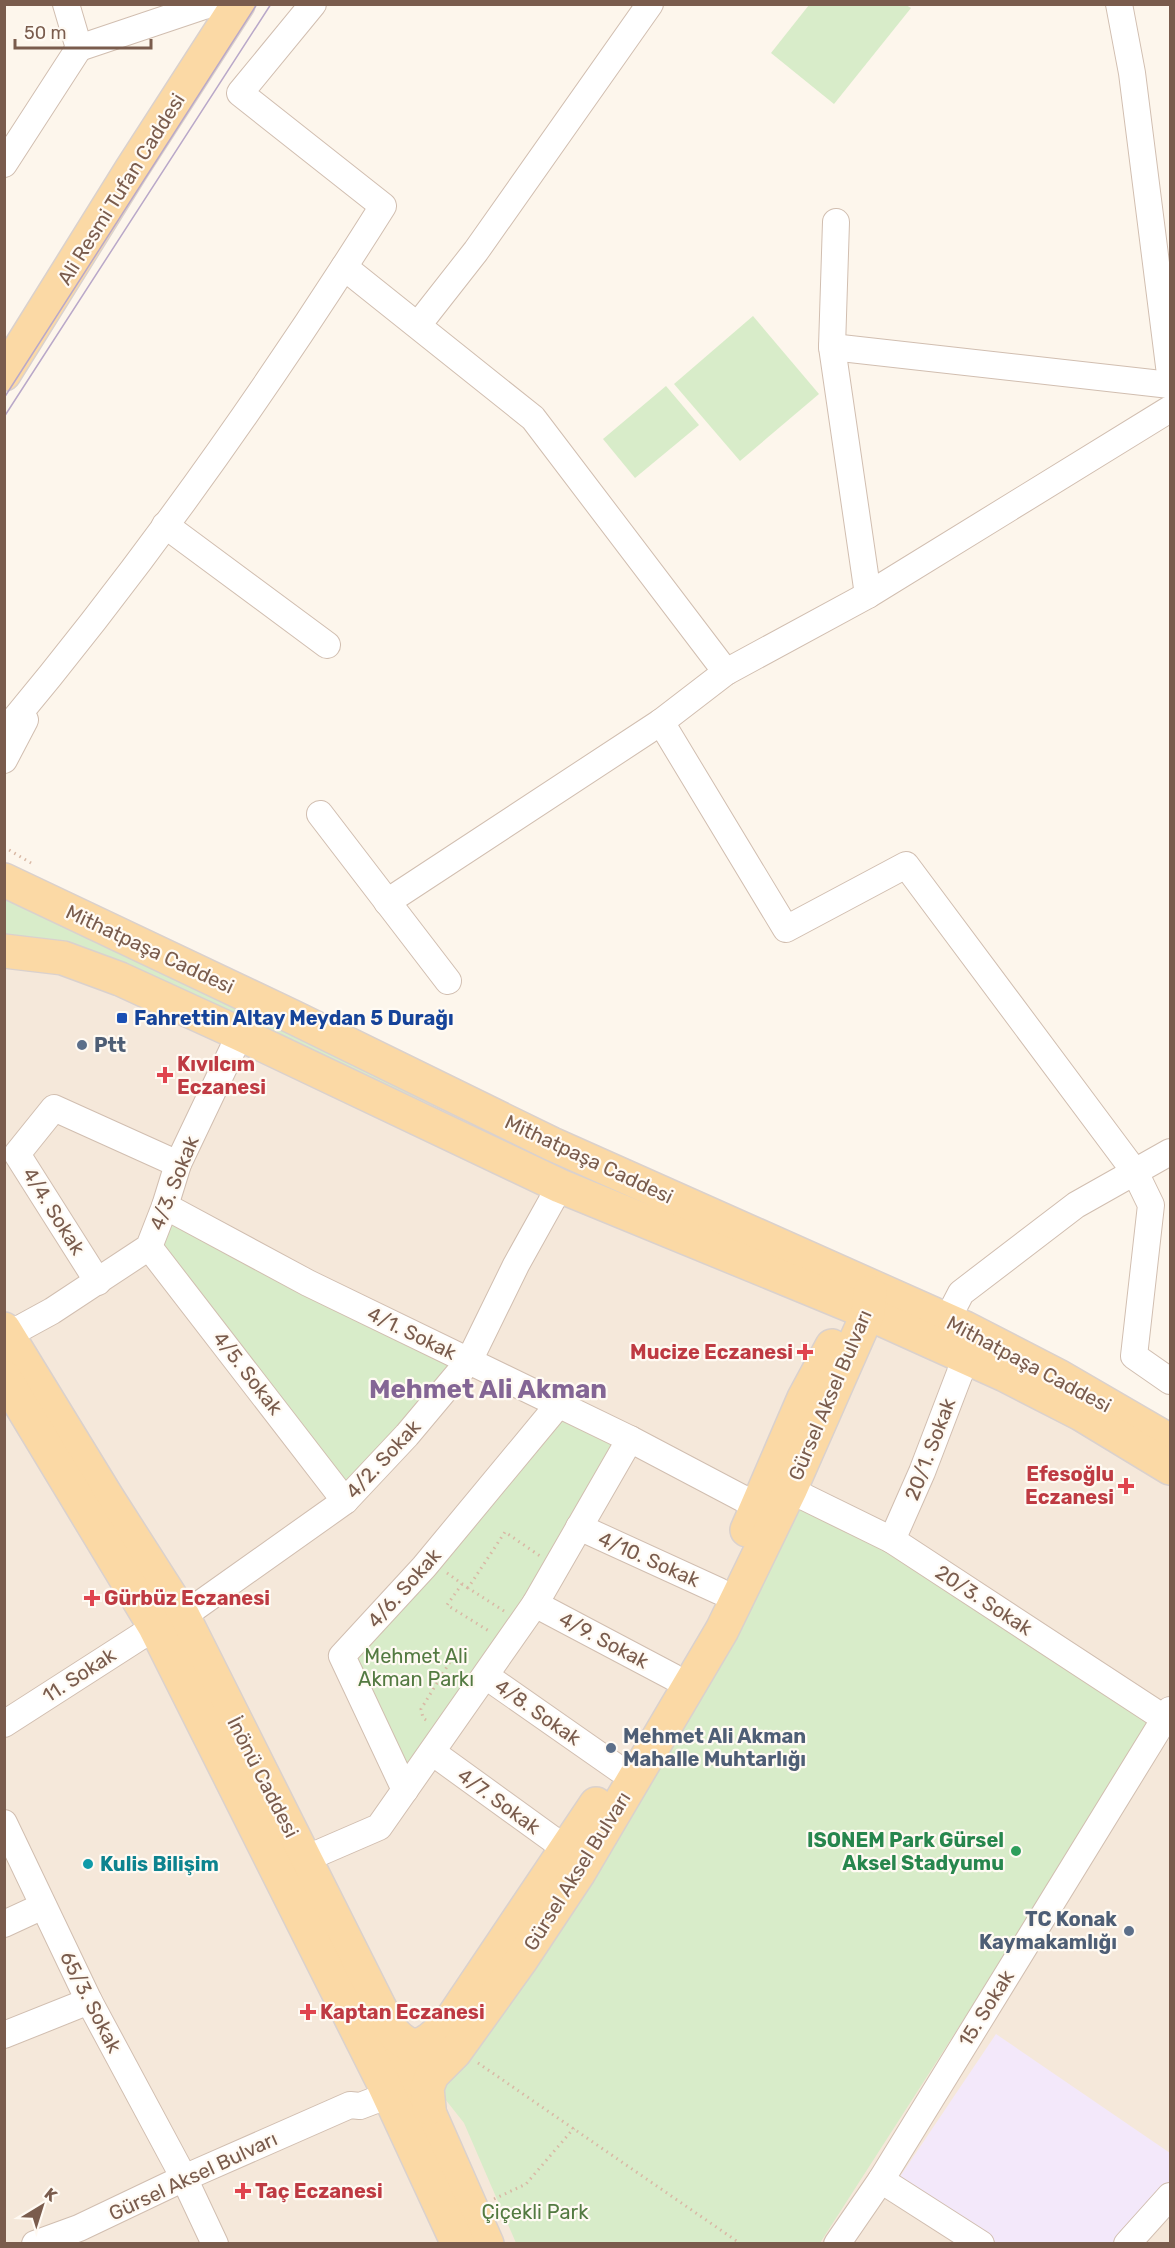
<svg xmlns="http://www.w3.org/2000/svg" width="1175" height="2248" font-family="Rubik,sans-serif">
  <rect width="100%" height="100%" fill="#fdf6ec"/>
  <polygon fill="#f5e8da" points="4,947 283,1036 1170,1470 1170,2243 5,2243"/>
  <polygon fill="#f3e8fa" points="996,2034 1170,2153 1170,2182 1118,2243 994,2243 897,2181"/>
  <g fill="#d8ecc9">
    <polygon points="906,5 911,8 834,104 771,53 809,5"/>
    <polygon points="753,316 819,394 740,461 674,384"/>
    <polygon points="666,386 699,425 635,478 603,439"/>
    <polygon points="5,897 843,1296 157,978 65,942 5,934"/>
    <polygon points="165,1206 469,1361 345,1501 149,1247"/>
    <polygon points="559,1404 630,1439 405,1790 342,1656"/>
    <polygon points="807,1496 1153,1725 820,2243 516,2243 464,2123 430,2080"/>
  </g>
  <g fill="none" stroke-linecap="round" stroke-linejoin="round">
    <g stroke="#d1beb0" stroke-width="28">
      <g id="minor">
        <polyline points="1119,4 1132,73 1170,374"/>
        <polyline points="79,48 210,4"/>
        <polyline points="4,164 79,48 66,4"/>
        <polyline points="836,222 832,347 868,595"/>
        <polyline points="344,267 533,418 726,672"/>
        <polyline points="418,325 476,251 650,4"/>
        <polyline points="832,347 1170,385"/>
        <polyline points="165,525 327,645"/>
        <polyline points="661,722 786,929 906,865 1135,1172 1151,1205 1134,1356 1170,1381"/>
        <path d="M4,732c138,-165 265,-345 379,-526l-143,-113 73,-89"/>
        <polyline points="4,760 25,720"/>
        <polyline points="320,814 448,981"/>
        <polyline points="387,902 661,722 726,672 868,595 1170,409"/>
        <polyline points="165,1206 308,1283 630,1439 757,1506"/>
        <polyline points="149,1247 345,1501"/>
        <polyline points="98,1282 17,1154 54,1108 178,1164"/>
        <polyline points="936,1332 947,1320 961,1293 1076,1205 1170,1152"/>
        <polyline points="8,1335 52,1311 149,1247 165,1206 178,1164 240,1034"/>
        <polyline points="790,1490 892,1540 1170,1722"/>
        <polyline points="579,1527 719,1591"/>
        <polyline points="892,1540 922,1472 966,1357"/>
        <polyline points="535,1604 673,1677"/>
        <polyline points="183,1616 345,1501 407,1435 469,1361 516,1265 560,1186"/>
        <polyline points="486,1676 619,1769"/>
        <polyline points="4,1724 155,1627"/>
        <polyline points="432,1752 566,1849"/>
        <polyline points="405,1790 342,1656 424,1567 559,1404"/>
        <polyline points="4,1823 89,2001 184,2178 215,2244"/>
        <polyline points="305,1859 379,1827 535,1604 630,1439"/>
        <polyline points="4,1924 43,1906"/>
        <polyline points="4,2035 89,2001"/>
        <polyline points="881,2180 981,2244"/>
        <polyline points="35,2244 79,2228 184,2178 350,2105 360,2106 389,2095"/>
        <polyline points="837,2244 881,2180 1170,1710"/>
        <polyline points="1127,2244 1170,2196"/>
      </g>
    </g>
    <g stroke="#dad1cd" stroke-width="36">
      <g id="major">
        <polyline points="4,374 131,170 238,4"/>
        <polyline points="4,880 293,1017 552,1144 965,1328 1060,1377 1170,1441"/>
        <polyline points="4,951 63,958 120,979 240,1034 560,1186 852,1306 1005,1375 1081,1414 1170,1468"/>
        <polyline points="4,1329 107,1497 183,1616 406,2060 487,2244"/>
        <polyline points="4,1377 155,1627 382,2080 458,2244"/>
        <polyline points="747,1530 804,1398 832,1346"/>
        <path d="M390,2028c25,32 39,13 61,-8l145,-216"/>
        <polyline points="429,2108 427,2088 432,2075 455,2052 521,1960 578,1874 722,1630 790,1490 868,1313 870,1292"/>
      </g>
    </g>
    <g stroke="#d9b8a5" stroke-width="3" stroke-dasharray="1.5 4.5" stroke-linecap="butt">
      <polyline points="4,847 31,863"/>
      <polyline points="447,1573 468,1588"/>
      <polyline points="462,1584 447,1605 489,1631"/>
      <polyline points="504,1611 468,1588 505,1532 540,1556"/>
      <polyline points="426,1720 423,1718 421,1709 453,1657 466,1666"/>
      <polyline points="478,2063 741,2244"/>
      <polyline points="494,2199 526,2184 574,2128"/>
    </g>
    <use href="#minor" stroke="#fff" stroke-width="26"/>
    <use href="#major" stroke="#fbd9a5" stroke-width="33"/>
    <g stroke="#b9a8c9" stroke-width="1.5">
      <polyline points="4,398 257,4"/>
      <polyline points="4,417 271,4"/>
    </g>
  </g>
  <rect fill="#1a4fb4" stroke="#fffaf3" stroke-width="2" x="116" y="1012" width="12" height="12" rx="3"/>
  <g fill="#5c6f8a" stroke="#fffaf3" stroke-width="2">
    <circle cx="82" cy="1045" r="6"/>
    <circle cx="611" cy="1748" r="6"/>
    <circle cx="1129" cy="1931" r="6"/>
  </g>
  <g fill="#e0444e" stroke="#fffaf3" stroke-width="2">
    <path d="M162 1066h6v6h6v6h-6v6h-6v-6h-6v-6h6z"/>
    <path d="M802 1343h6v6h6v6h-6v6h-6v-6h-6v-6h6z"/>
    <path d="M1123 1477h6v6h6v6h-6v6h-6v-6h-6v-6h6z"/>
    <path d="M89 1589h6v6h6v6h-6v6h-6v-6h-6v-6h6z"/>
    <path d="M305 2003h6v6h6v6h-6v6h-6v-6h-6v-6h6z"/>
    <path d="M240 2182h6v6h6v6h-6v6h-6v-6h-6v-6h6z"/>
  </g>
  <circle fill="#2e9e5b" stroke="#fffaf3" stroke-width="2" cx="1016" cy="1851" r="6"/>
  <circle fill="#0f9aa8" stroke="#fffaf3" stroke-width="2" cx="88" cy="1864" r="6"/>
  <g text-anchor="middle" stroke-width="4.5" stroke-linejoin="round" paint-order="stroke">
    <g font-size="20" fill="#7a5c4d" stroke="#fffaf3">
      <text transform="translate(121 189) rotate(-58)" y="7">Ali Resmi Tufan Caddesi</text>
      <text transform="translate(150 949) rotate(25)" y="7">Mithatpaşa Caddesi</text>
      <text transform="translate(589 1159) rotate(25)" y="7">Mithatpaşa Caddesi</text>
      <text transform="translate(174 1183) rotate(-68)" y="7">4/3. Sokak</text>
      <text transform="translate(54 1211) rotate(58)" y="7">4/4. Sokak</text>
      <text transform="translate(412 1333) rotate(26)" y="7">4/1. Sokak</text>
      <text transform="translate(1029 1364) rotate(28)" y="7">Mithatpaşa Caddesi</text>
      <text transform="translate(248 1373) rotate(52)" y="7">4/5. Sokak</text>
      <text transform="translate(830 1395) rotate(-67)" y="7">Gürsel Aksel Bulvarı</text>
      <text transform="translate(930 1449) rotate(-69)" y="7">20/1. Sokak</text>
      <text transform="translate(383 1459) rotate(-47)" y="7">4/2. Sokak</text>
      <text transform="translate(649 1559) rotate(24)" y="7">4/10. Sokak</text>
      <text transform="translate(404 1588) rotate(-48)" y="7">4/6. Sokak</text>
      <text transform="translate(984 1600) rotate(33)" y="7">20/3. Sokak</text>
      <text transform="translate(604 1640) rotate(28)" y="7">4/9. Sokak</text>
      <text transform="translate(79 1675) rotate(-33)" y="7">11. Sokak</text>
      <text transform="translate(538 1712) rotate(35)" y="7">4/8. Sokak</text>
      <text transform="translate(263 1777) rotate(63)" y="7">İnönü Caddesi</text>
      <text transform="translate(499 1801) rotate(36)" y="7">4/7. Sokak</text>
      <text transform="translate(577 1871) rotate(-58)" y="7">Gürsel Aksel Bulvarı</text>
      <text transform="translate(91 2002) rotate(63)" y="7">65/3. Sokak</text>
      <text transform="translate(986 2008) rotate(-58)" y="7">15. Sokak</text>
      <text transform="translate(193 2176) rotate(-25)" y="7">Gürsel Aksel Bulvarı</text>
    </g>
    <g font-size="20" font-weight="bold" fill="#164399" stroke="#fffaf3" text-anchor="start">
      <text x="134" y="1025">Fahrettin Altay Meydan 5 Durağı</text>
    </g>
    <g font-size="20" font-weight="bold" fill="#4e5e75" stroke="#fffaf3" text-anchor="start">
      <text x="94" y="1052">Ptt</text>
      <text x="623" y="1743">Mehmet Ali Akman<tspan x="623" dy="23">Mahalle Muhtarlığı</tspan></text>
      <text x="1117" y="1926" text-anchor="end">TC Konak<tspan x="1117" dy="23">Kaymakamlığı</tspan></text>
    </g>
    <g font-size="20" font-weight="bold" fill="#be3a42" stroke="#fffaf3" text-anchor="start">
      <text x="177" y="1071">Kıvılcım<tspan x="177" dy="23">Eczanesi</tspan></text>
      <text x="793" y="1359" text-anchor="end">Mucize Eczanesi</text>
      <text x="1114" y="1481" text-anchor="end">Efesoğlu<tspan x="1114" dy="23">Eczanesi</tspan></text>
      <text x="104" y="1605">Gürbüz Eczanesi</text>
      <text x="320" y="2019">Kaptan Eczanesi</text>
      <text x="255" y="2198">Taç Eczanesi</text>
    </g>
    <g font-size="20" fill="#537a41" stroke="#fffaf3">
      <text x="416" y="1663">Mehmet Ali<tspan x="416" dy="23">Akman Parkı</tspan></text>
      <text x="535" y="2219">Çiçekli Park</text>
    </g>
    <g font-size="20" font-weight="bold" fill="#27864d" stroke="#fffaf3" text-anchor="end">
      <text x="1004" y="1847">ISONEM Park Gürsel<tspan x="1004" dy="23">Aksel Stadyumu</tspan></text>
    </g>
    <g font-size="20" font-weight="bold" fill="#0d838f" stroke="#fffaf3" text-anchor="start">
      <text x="100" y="1871">Kulis Bilişim</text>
    </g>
    <g font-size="26" font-weight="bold" fill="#846695" stroke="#fffaf3">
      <text x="488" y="1398">Mehmet Ali Akman</text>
    </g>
  </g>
  <rect width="1175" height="2248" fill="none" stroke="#7a5c4d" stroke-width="12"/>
  <g transform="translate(42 2206) rotate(38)" stroke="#fffaf3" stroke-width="4.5" paint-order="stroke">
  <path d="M0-4.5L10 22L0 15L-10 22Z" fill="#7a5c4d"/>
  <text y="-9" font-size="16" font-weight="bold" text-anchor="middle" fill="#7a5c4d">K</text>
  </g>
  <path d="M15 39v9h136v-9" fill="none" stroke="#7a5c4d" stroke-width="3"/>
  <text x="24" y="39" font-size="18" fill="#7a5c4d" stroke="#fffaf3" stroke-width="4.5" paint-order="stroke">50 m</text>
</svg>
